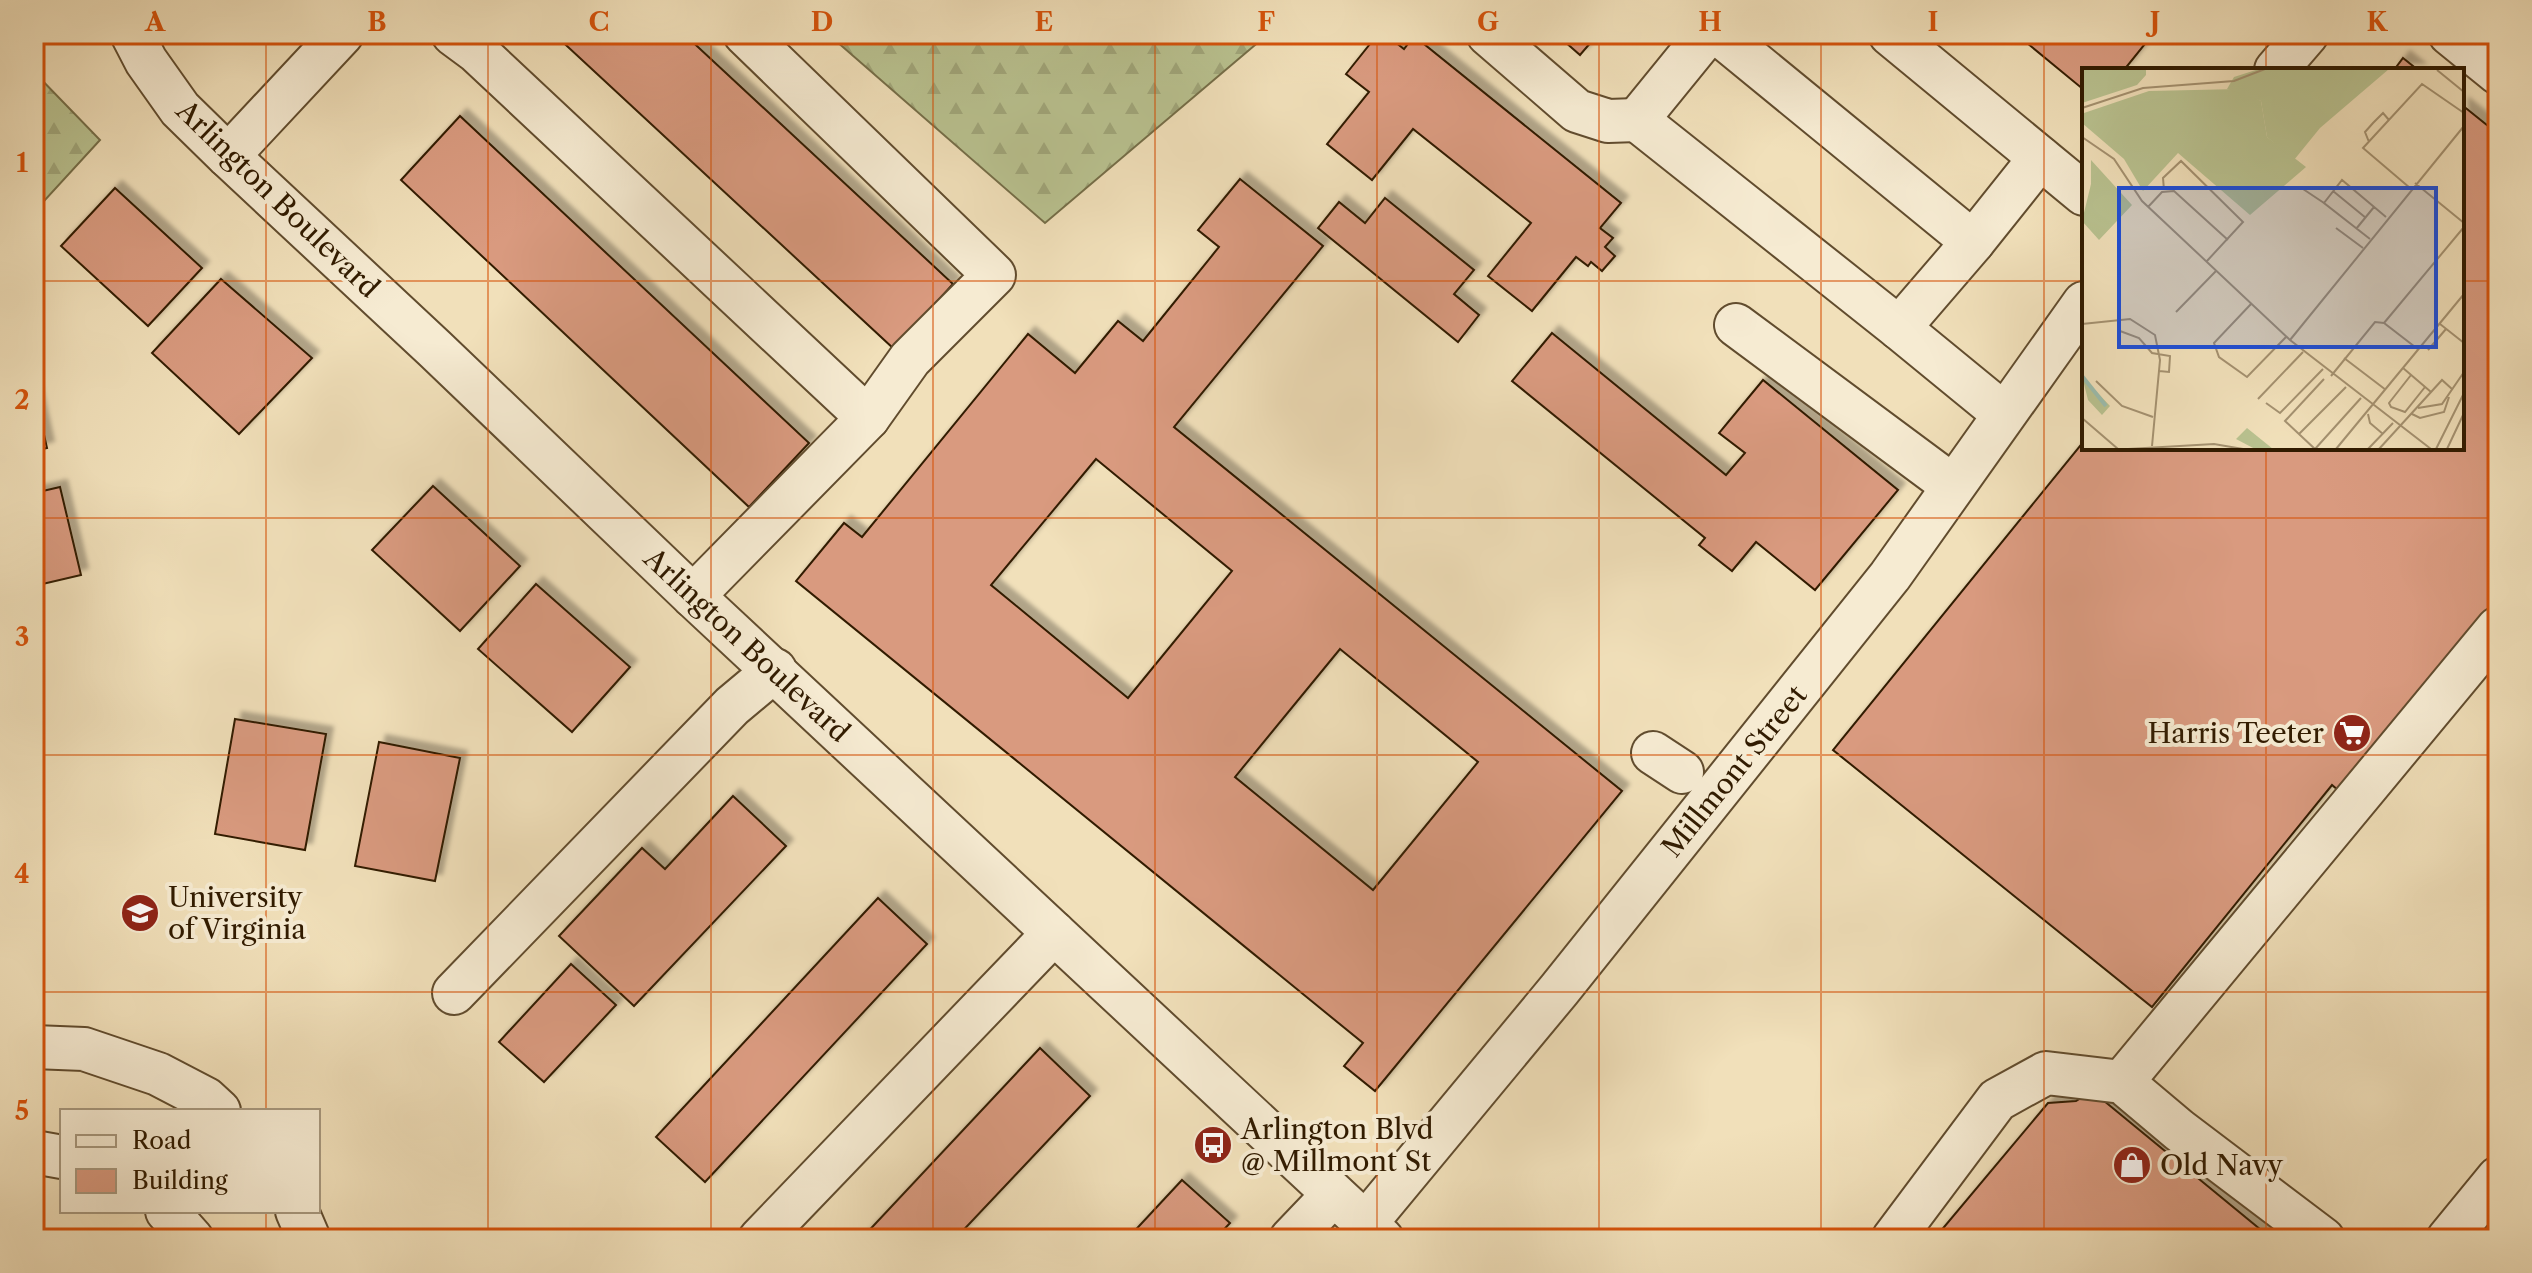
<svg xmlns="http://www.w3.org/2000/svg" width="2532" height="1273" font-family="'Libre Caslon Text',serif">
  <defs>
    <pattern id="forest-firs" width="22" height="20" patternUnits="userSpaceOnUse" patternTransform="scale(2)"><rect width="22" height="20" fill="#b9c290"/><path d="M5 1l3.5 6h-7zM16 11l3.5 6h-7z" fill="#a0a67a"/></pattern>
    <filter id="shadow"><feDropShadow dx="7" dy="-7" stdDeviation="2" flood-color="#0004"/></filter>
  </defs>
  <rect width="100%" height="100%" fill="#f1e0ba"/>
  <filter id="stains"><feTurbulence type="fractalNoise" baseFrequency=".0025" numOctaves="4"/><feColorMatrix values="0 0 0 0 .2 0 0 0 0 .09 0 0 0 0 .02 0 0 0 .5 -.17"/></filter>
  <radialGradient id="worn" r=".72"><stop offset=".6" stop-color="#630" stop-opacity="0"/><stop offset="1" stop-color="#630" stop-opacity=".3"/></radialGradient>
  <g fill="url(#forest-firs)" stroke="#756e48" stroke-width="2">
    <polygon points="828,34 1268,34 1045,223"/>
    <polygon points="34,72 100,140 34,212"/>
  </g>
  <g fill="#d99a7f" stroke="#311b00" stroke-width="2" fill-rule="evenodd" filter="url(#shadow)">
    <polygon points="554,34 684,34 953,284 894,349"/>
    <polygon points="1378,34 1385,34 1404,49 1414,36 1621,203 1600,228 1613,238 1605,247 1615,256 1602,271 1591,262 1588,266 1576,257 1532,311 1488,276 1531,223 1413,129 1372,180 1327,144 1369,92 1346,74"/>
    <polygon points="1556,34 1598,34 1580,55"/>
    <polygon points="2016,34 2143,34 2149,39 2124,70 2084,70 2084,90"/>
    <polygon points="2403,58 2418,70 2394,70"/>
    <polygon points="2462,105 2498,134 2498,610 2346,797 2332,785 2152,1007 1833,750 2084,441 2084,448 2462,448"/>
    <polygon points="460,116 809,443 749,507 401,180"/>
    <path d="M1240,179l83,67 -149,181 448,364 -247,300 -31,-25 19,-23 -567,-462 48,-58 18,14 166,-203 47,39 43,-52 25,20 76,-94 -21,-17zM1096,459l136,112 -104,127 -137,-113zM1340,649l138,113 -105,128 -138,-113z"/>
    <polygon points="115,188 202,268 148,326 61,246"/>
    <polygon points="1385,198 1474,270 1454,294 1479,315 1458,342 1318,228 1339,202 1365,223"/>
    <polygon points="221,279 312,358 239,434 152,353"/>
    <polygon points="1552,333 1726,475 1745,453 1719,433 1763,380 1898,490 1815,590 1756,542 1732,571 1699,545 1705,538 1512,381"/>
    <polygon points="34,391 47,448 34,451"/>
    <polygon points="433,486 520,566 460,631 372,550"/>
    <polygon points="60,487 81,575 34,586 34,493"/>
    <polygon points="536,584 630,667 572,732 478,649"/>
    <polygon points="235,719 326,734 305,850 215,834"/>
    <polygon points="379,742 460,758 435,881 355,866"/>
    <polygon points="733,796 786,846 634,1006 559,936 642,848 665,869"/>
    <polygon points="878,898 927,944 705,1182 656,1137"/>
    <polygon points="571,964 616,1005 544,1082 499,1042"/>
    <polygon points="1040,1048 1090,1096 955,1239 861,1239"/>
    <polygon points="2092,1091 2272,1239 1934,1239 2048,1103 2076,1101"/>
    <polygon points="1182,1180 1230,1223 1215,1239 1127,1239"/>
  </g>
  <g fill="none" stroke-linecap="round" stroke-linejoin="round">
    <g stroke="#614c2e" stroke-width="46">
      <g id="minor">
        <polyline points="132,34 146,61 180,109 228,156 435,349 693,596 1382,1239"/>
        <polyline points="453,34 476,51 868,418"/>
        <polyline points="1488,34 1577,111 1608,121 1637,120"/>
        <polyline points="1707,34 1637,120 1899,328 2004,414"/>
        <polyline points="1719,34 1973,242"/>
        <polyline points="1890,34 2084,194"/>
        <polyline points="2450,34 2498,73"/>
        <polyline points="2276,70 2307,34"/>
        <polyline points="228,156 342,34"/>
        <polyline points="1736,325 1953,486"/>
        <polyline points="1899,328 1973,242 2040,158"/>
        <polyline points="693,596 868,418 910,359 994,275 745,34"/>
        <polyline points="1653,753 1682,772"/>
        <polyline points="454,993 732,706 775,670"/>
        <polyline points="34,1047 84,1049 158,1074 206,1099 219,1111"/>
        <polyline points="2122,1082 2498,628"/>
        <polyline points="34,1152 62,1157"/>
        <polyline points="167,1211 192,1239"/>
        <polyline points="297,1211 309,1239"/>
        <polyline points="1365,1224 1559,990 1890,576 2084,303"/>
        <polyline points="760,1239 1054,933"/>
        <polyline points="1291,1239 1333,1195"/>
        <polyline points="1893,1239 1997,1100 2046,1073 2122,1082 2179,1130 2323,1239"/>
        <polyline points="2448,1239 2498,1178"/>
      </g>
    </g>
    <use href="#minor" stroke="#f6ebd2" stroke-width="42"/>
  </g>
  <path fill="none" stroke="#d6530b" stroke-width="2" stroke-opacity="0.55" d="M266,34v1077M488,34v1205M711,34v1205M933,34v1205M1155,34v1205M1377,34v1205M1599,34v1205M1821,34v1205M2044,34v1205M2266,34v36M34,281h2050M2462,281h36M2266,448v791M34,518h2464M34,755h2464M34,992h2464M266,1211v28"/>
  <defs>
    <g id="supermarket-disc" transform="scale(2)"><circle r="9.5" fill="#8f2418" stroke="#f6ebd2"/><path d="M-6-5.5h2.5l.6 2H6L4.5 2H-2.5L-4.4-4H-6ZM-1.5 3.2a1.3 1.3 0 1 0 .1 0ZM3 3.2a1.3 1.3 0 1 0 .1 0Z" fill="#fff"/></g>
    <g id="university-disc" transform="scale(2)"><circle r="9.5" fill="#8f2418" stroke="#f6ebd2"/><path d="M0-5L7-2L0 1L-7-2ZM-4 1L0 2.5L4 1V4Q0 6-4 4Z" fill="#fff"/></g>
    <g id="bus-disc" transform="scale(2)"><circle r="9.5" fill="#8f2418" stroke="#f6ebd2"/><path d="M-5-6H5V4H4V6H2V4H-2V6H-4V4H-5ZM-3.5-4V0h7V-4ZM-3.5 1.2v1.5H-2V1.2ZM2 1.2v1.5H3.5V1.2Z" fill="#fff"/></g>
    <g id="shop-disc" transform="scale(2)"><circle r="9.5" fill="#8f2418" stroke="#f6ebd2"/><path d="M-5-2.5h2.3a2.7 3.5 0 0 1 5.4 0H5L5.5 6h-11ZM-1.5-2.5h3a1.5 2.3 0 0 0-3 0Z" fill="#fff"/></g>
  </defs>
  <g fill-rule="evenodd">
    <use href="#supermarket-disc" x="2352" y="733"/>
    <use href="#university-disc" x="140" y="913"/>
    <use href="#bus-disc" x="1213" y="1145"/>
    <use href="#shop-disc" x="2132" y="1165"/>
  </g>
  <g text-anchor="middle" stroke-width="8" stroke-linejoin="round" paint-order="stroke">
    <g font-size="28" fill="#311b00" stroke="#f6ebd2">
      <text transform="translate(278 199) rotate(44)" y="10">Arlington Boulevard</text>
      <text transform="translate(747 645) rotate(43)" y="10">Arlington Boulevard</text>
      <text transform="translate(1734 771) rotate(-51)" y="10">Millmont Street</text>
    </g>
    <g font-size="28" fill="#311b00" stroke="#f6ebd2" text-anchor="start">
      <text x="2324" y="743" text-anchor="end">Harris Teeter</text>
      <text x="168" y="907">University<tspan x="168" dy="32">of Virginia</tspan></text>
      <text x="1241" y="1139">Arlington Blvd<tspan x="1241" dy="32">@ Millmont St</tspan></text>
      <text x="2160" y="1175">Old Navy</text>
    </g>
  </g>
  <g transform="translate(2082 68)">
    <rect width="382" height="382" fill="#f1e0ba"/>
    <path d="M157,21l22,12 6,36 39,30 -56,48 -72,-62 -35,38 -19,-32 -42,-36 2,-10 65,-22zM9,92l41,45 -33,35 -17,-19 9,-37zM0,308l28,30 -8,9 -14,-15z" fill="#b9c290"/>
    <path d="M0,1h64v6l-9,10 -55,18zM177,1h130l-69,59 -26,32 -27,-23 -6,-36 -34,-12 7,-12zM165,360l26,21h-18l-19,-10z" fill="#b9c290"/>
    <path fill="none" stroke="#9bbdae" stroke-width="4" d="M0,308l24,30"/>
    <path fill="none" stroke="#a49170" stroke-width="2" d="M91,1h59M355,2l27,22M0,40l61,-20 91,-7 31,-12M0,69l32,22 28,42 148,139 141,109M287,74l-4,-10 8,-9 10,-10 6,7M0,92v30M333,115l49,40M218,119l24,16M328,120l-47,-40 59,-64 42,29M82,122l-1,-12 18,-17 62,61 -37,40M251,123l33,27M66,139l14,-15 12,-1 54,49M254,160l27,20M274,161l18,-22M288,171l-46,-36 18,-23 44,37M169,236l-37,39 5,14 28,20 39,-40M94,244l40,-41M302,255l80,-96M0,256l48,-5 25,16 5,25 -8,86M358,256l24,19M38,263l19,7 13,15 18,3 -1,16 -10,-1M208,272l174,-214M346,282l18,-21M262,290l42,32M321,300l28,24M329,307l-22,28 2,4 14,5 20,-25M249,308l44,-54 9,1 35,27M242,311l-39,42 30,28 46,-51M14,313l26,25 31,11M176,331l45,-47M184,335l14,10 43,-44M336,340l24,-4 22,-32M286,346l2,9 13,11M330,346l8,4 24,-6 5,-15M0,350l36,31M217,366l47,-47M46,381l86,-5 29,5M254,381l128,-155M286,381l25,-26M297,381l63,-69 10,9M354,381l28,-56M365,381l17,-36"/>
    <path fill="#1d4ed8" fill-opacity="0.15" stroke="#1d4ed8" stroke-width="4" d="M37,120h317v159h-317z"/>
    <rect width="382" height="382" fill="none" stroke="#311b00" stroke-width="4"/>
  </g>
  <rect width="2532" height="1273" fill="none" stroke="#f1e0ba" stroke-width="88"/>
  <rect x="60" y="1109" width="260" height="104" fill="#f6ebd2" stroke="#a7987e" stroke-width="2"/>
  <rect x="76" y="1135" width="40" height="12" fill="#f6ebd2" stroke="#a7987e" stroke-width="2"/>
  <text x="132" y="1149" font-size="24" fill="#311b00">Road</text>
  <rect x="76" y="1169" width="40" height="24" fill="#d99a7f" stroke="#a7987e" stroke-width="2"/>
  <text x="132" y="1189" font-size="24" fill="#311b00">Building</text>
  <rect x="44" y="44" width="2444" height="1185" fill="none" stroke="#d6530b" stroke-width="3"/>
  <g font-size="26" text-anchor="middle" font-weight="bold" fill="#d6530b">
    <text x="155" y="31">A</text>
    <text x="377" y="31">B</text>
    <text x="599" y="31">C</text>
    <text x="822" y="31">D</text>
    <text x="1044" y="31">E</text>
    <text x="1266" y="31">F</text>
    <text x="1488" y="31">G</text>
    <text x="1710" y="31">H</text>
    <text x="1933" y="31">I</text>
    <text x="2155" y="31">J</text>
    <text x="2377" y="31">K</text>
    <text x="22" y="172">1</text>
    <text x="22" y="409">2</text>
    <text x="22" y="646">3</text>
    <text x="22" y="883">4</text>
    <text x="22" y="1120">5</text>
  </g>
  <rect width="100%" height="100%" filter="url(#stains)"/>
  <rect width="100%" height="100%" fill="url(#worn)"/>
</svg>
